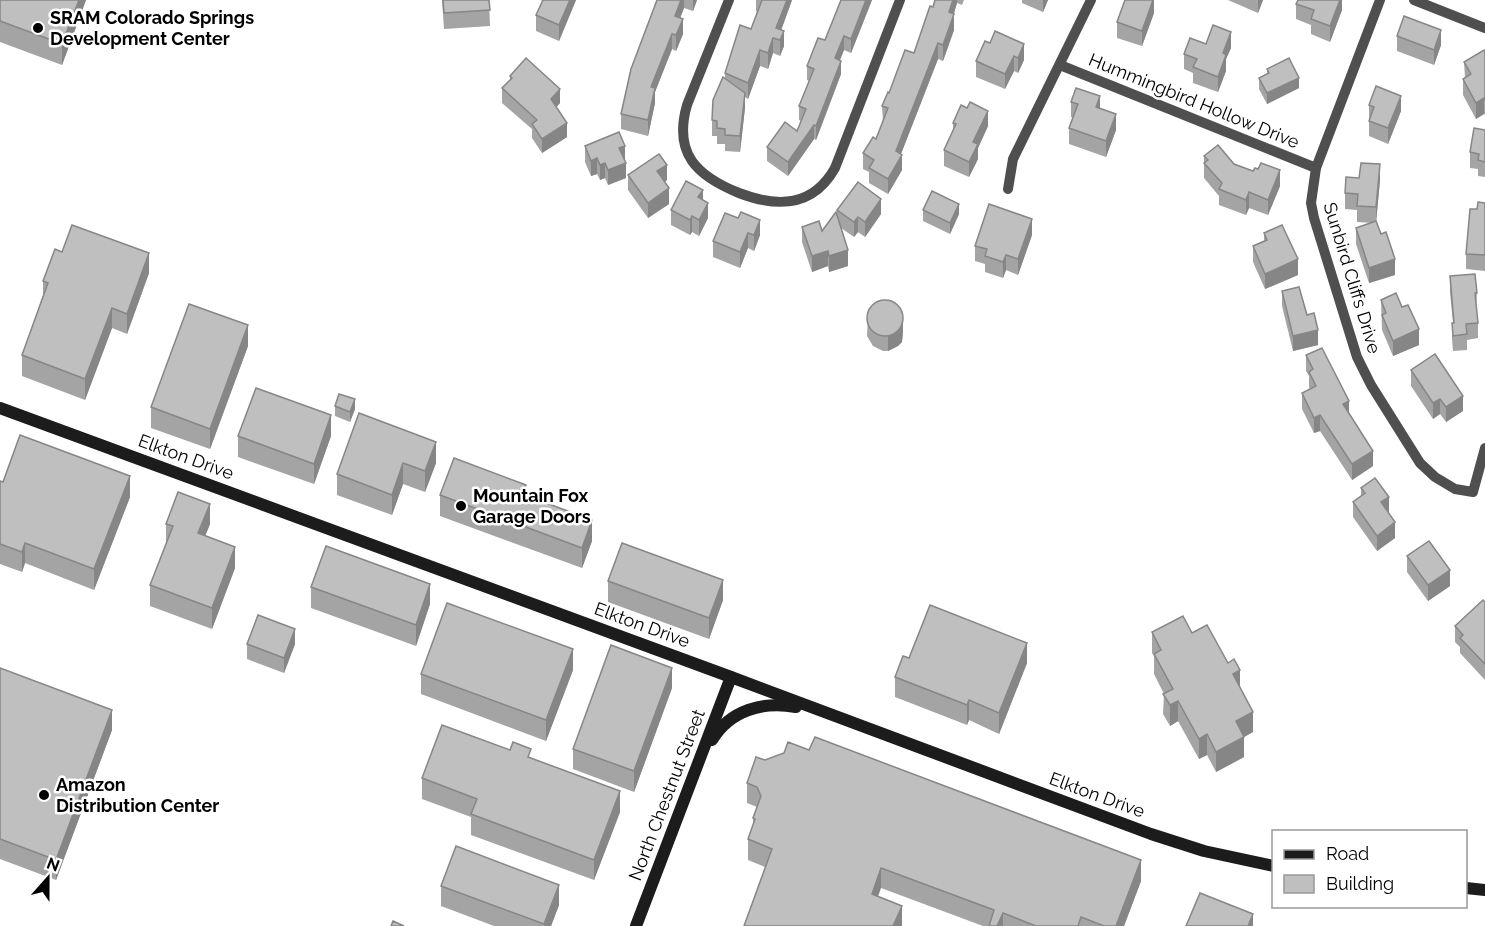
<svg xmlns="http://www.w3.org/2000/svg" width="1485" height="926" font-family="Raleway,sans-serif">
  <rect width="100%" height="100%" fill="#fff"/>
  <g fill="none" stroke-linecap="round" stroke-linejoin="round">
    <g stroke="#4f4f4f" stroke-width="10">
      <path d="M729,0l-42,105c-14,49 10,71 52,88 39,15 74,14 96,-25l65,-168"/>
      <polyline points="1380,0 1316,168 1311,203 1314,218 1357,357 1371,385 1420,463 1435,477 1455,489 1473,492 1485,448"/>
      <polyline points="1414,0 1485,28"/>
      <polyline points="1060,65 1316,168"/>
      <polyline points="1008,189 1013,159 1091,0"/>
    </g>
    <g stroke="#1c1c1c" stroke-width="12">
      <polyline points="0,408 731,677 1151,834 1204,851 1274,866"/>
      <path d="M712,740c18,-30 51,-39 84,-33"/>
      <polyline points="1466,888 1485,890"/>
      <polyline points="636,926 731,677"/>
    </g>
  </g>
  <g fill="#a4a4a4">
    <polygon points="0,0 86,0 62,65 0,42"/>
    <polygon points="442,0 489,0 490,26 444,29"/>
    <polygon points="540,0 576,0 559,41 536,31 536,15 543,1"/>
    <polygon points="657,0 697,0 693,11 684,8 680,18 683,34 676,51 672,49 655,92 655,103 648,136 621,129 621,114"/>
    <polygon points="756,0 792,0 781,30 784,46 780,56 773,53 768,69 760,66 748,99 745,97 745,108 740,152 725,151 725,144 717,144 717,136 712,136 712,120 725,78 725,73 751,29 757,12 756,11"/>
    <polygon points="841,0 872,0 851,53 844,50 840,60 841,74 816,140 814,139 788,176 767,161 767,147 797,131 801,121 799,120 799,106 809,81 807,80 807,66 825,40"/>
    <polygon points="935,0 964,0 962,5 957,3 954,14 954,30 943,61 938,59 901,154 902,170 888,194 869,183 869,172 863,169 863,153 876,139 883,122 882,106 914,53"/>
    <polygon points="1022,0 1048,0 1043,12 1022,3"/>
    <polygon points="1154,0 1154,13 1142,46 1117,38 1117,22"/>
    <polygon points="1228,0 1263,0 1258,13"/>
    <polygon points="1342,0 1342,10 1330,42 1311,34 1311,25 1296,19 1296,4"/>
    <polygon points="1397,36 1441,45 1434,65 1397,51"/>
    <polygon points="985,41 1024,60 1018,73 1014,71 1005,89 976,77 976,61"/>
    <polygon points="1206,44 1231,48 1226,59 1226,71 1218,92 1193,83 1193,73 1184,69 1184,54"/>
    <polygon points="1485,52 1485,115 1484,114 1476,119 1463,95 1463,79 1465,78 1464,62"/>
    <polygon points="1267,69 1299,88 1267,104 1259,89 1259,78 1267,75"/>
    <polygon points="510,76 560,103 556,107 567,137 542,153 532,138 532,129 502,103 502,88 510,80"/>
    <polygon points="1071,102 1100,109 1116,130 1106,157 1069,144 1069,128 1073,118 1071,117"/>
    <polygon points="1369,105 1401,111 1388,144 1369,136"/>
    <polygon points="967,108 988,126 978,148 978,159 969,177 944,166 944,150 953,130 953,123"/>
    <polygon points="1485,130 1485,177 1478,176 1478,169 1470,168 1470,152"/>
    <polygon points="585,146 625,160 626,178 608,185 605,178 600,180 597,174 591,176 585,162"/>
    <polygon points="1204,156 1234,164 1280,186 1268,215 1249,208 1246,215 1219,205 1219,196 1204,178"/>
    <polygon points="628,175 667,180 665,182 669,204 648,218 628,190"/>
    <polygon points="1380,180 1376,222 1395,275 1369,283 1356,244 1356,228 1373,223 1357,222 1357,210 1345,209 1345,193"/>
    <polygon points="703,200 708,218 699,236 692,232 690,235 671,225 671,210"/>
    <polygon points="1485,203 1485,271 1466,269 1466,254 1477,209"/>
    <polygon points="837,210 881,214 865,237 858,232 854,237 841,228 848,266 829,272 828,266 812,272 802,242 802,227 822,231 837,217"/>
    <polygon points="923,210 959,214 950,234 923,221"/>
    <polygon points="725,213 760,235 754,251 748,248 740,268 713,257 713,241"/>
    <polygon points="1264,233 1298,275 1265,289 1253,262 1253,246 1264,241"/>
    <polygon points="1032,235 1018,275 1006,270 1003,278 985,272 985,264 975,261 975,246"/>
    <polygon points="62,252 149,273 127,334 112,328 85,400 22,376 22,355 43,295 43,281"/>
    <polygon points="1450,276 1477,293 1476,308 1478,323 1478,338 1467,340 1467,350 1453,351 1452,339 1452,323 1453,323 1450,292"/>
    <polygon points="1282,291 1307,315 1318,345 1293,351 1282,306"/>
    <polygon points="1381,300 1419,345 1393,356 1382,330"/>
    <polygon points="868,314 903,331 902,342 898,346 888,351 883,351 873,346 867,336"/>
    <polygon points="248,346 210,449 151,428 151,407"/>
    <polygon points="1306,355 1349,413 1373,466 1352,480 1320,431 1314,433 1302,409 1302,393 1310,389 1309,387 1309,376 1306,371"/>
    <polygon points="1411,370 1463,411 1446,422 1440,414 1433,419 1411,386"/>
    <polygon points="335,406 355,409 350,422 335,416"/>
    <polygon points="359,413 436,463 425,492 403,484 392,515 337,495 337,474"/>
    <polygon points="238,436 331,436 314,484 238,457"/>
    <polygon points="0,481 130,497 94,590 25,563 22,572 0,564"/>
    <polygon points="1361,488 1395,538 1377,551 1353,517 1353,502 1361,496"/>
    <polygon points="440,495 592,541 582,568 440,516"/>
    <polygon points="166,524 210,524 205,536 235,568 212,629 150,606 150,585 166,543"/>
    <polygon points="1407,556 1450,586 1428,601 1407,572"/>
    <polygon points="608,581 723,600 709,639 608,602"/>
    <polygon points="311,587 430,604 416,646 311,608"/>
    <polygon points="1485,602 1485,680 1460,653 1460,647 1455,642 1455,626"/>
    <polygon points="1152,632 1192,633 1240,687 1253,732 1244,737 1244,757 1216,772 1207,755 1199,759 1178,721 1170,726 1163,714 1164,694 1154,674 1154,656 1152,653"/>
    <polygon points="247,644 295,644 284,673 247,659"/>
    <polygon points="909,658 1027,663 999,734 969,720 967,725 895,697 895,677"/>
    <polygon points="0,668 112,730 56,880 0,859"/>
    <polygon points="573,670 546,741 421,694 421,674"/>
    <polygon points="672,688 634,792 573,769 573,749"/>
    <polygon points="531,759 620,812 594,880 471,835 471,817 422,799 422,778"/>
    <polygon points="747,783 1141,881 1124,926 983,926 881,888 765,867 748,860 748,839 753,826 753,818 757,807 747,803"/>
    <polygon points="441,886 559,905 551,926 494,926 441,906"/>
  </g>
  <g fill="#868686">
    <polygon points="79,0 86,0 62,65 62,44"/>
    <polygon points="570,0 576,0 559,41 559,25"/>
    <polygon points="681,0 684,0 684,8 675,31 675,16"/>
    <polygon points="693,0 697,0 693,11"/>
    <polygon points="787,0 792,0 778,39 776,28"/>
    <polygon points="866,0 872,0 851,53 851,39"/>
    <polygon points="953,0 957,0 957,3 949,28 949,12"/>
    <polygon points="1043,0 1048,0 1043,12"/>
    <polygon points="1153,0 1154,0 1154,13 1142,46 1142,31"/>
    <polygon points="1258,0 1263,0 1258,13"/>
    <polygon points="1340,0 1342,0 1342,10 1330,42 1330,26"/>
    <polygon points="954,14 954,30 943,61 943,45"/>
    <polygon points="683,19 683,34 676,51 676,35"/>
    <polygon points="1441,30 1441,45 1434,65 1434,50"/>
    <polygon points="784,31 784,46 780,56 780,40"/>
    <polygon points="1231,32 1231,48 1226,59 1226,71 1218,92 1218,77 1223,53"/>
    <polygon points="672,34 672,49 655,92 655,103 648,136 648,120 651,87"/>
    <polygon points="844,36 844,50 835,72 835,58"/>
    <polygon points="773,38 773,53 768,69 768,53"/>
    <polygon points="938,43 938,59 897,164 902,155 902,170 888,194 888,179 896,151"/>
    <polygon points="1024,44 1024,60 1018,73 1018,58"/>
    <polygon points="760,50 760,66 748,99 748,83"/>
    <polygon points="1014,56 1014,71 1005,89 1005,74"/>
    <polygon points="841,61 841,74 816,140 816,126"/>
    <polygon points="1299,78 1299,88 1267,104 1267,93"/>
    <polygon points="560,89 560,103 551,113 551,99"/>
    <polygon points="745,93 745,108 740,152 740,136"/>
    <polygon points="1100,96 1100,111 1096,107"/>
    <polygon points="1401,96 1401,111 1388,144 1388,128"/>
    <polygon points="1484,98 1484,114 1476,119 1476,103"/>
    <polygon points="988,111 988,126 978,148 978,159 969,177 969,162 973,142"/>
    <polygon points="1116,114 1116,130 1106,157 1106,141"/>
    <polygon points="567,123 567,137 542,153 542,139"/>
    <polygon points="814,125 814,139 788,176 788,162"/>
    <polygon points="625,146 625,162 619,148"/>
    <polygon points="597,158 597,174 591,176 591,161"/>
    <polygon points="605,163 605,178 600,180 600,165"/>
    <polygon points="626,163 626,178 608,185 608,170"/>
    <polygon points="1380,164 1380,180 1376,223 1376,207"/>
    <polygon points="667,165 667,180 657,187 657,171"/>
    <polygon points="1280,170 1280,186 1268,215 1268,200"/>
    <polygon points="669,188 669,204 648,218 648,203"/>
    <polygon points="703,190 703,205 698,197"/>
    <polygon points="1249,192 1249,208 1246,215 1246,200"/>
    <polygon points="881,199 881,214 865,237 865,222"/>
    <polygon points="708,203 708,218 699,236 699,220"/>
    <polygon points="959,204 959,214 950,234 950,223"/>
    <polygon points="692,216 692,232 690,235 690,220"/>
    <polygon points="858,217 858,232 854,237 854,222"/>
    <polygon points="1032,219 1032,235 1018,275 1018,259"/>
    <polygon points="760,220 760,235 754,251 754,235"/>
    <polygon points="748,233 748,248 740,268 740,252"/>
    <polygon points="848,250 848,266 829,272 829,256"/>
    <polygon points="828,251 828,266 812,272 812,256"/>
    <polygon points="149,253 149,273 127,334 127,314"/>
    <polygon points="1006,255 1006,270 1003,278 1003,262"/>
    <polygon points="1298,259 1298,275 1265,289 1265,274"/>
    <polygon points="1395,259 1395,275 1369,283 1369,268"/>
    <polygon points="112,308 112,328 85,400 85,379"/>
    <polygon points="903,315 903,331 902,342 898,346 888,351 888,336"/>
    <polygon points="248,325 248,346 210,449 210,429"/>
    <polygon points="1419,329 1419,345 1393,356 1393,341"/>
    <polygon points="1318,330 1318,345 1293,351 1293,336"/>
    <polygon points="1463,396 1463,411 1446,422 1446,407"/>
    <polygon points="355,399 355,409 350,422 350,412"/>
    <polygon points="1440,399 1440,414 1433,419 1433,403"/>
    <polygon points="1349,401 1349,416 1343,404"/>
    <polygon points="331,415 331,436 314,484 314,464"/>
    <polygon points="1320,415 1320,431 1314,433 1314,418"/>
    <polygon points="436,442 436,463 425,492 425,471"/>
    <polygon points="1373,451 1373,466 1352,480 1352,464"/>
    <polygon points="403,463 403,484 392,515 392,495"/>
    <polygon points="130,476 130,497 94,590 94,569"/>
    <polygon points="526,485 526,506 522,494"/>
    <polygon points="1389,497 1389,513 1381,502"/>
    <polygon points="210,504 210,524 198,554 198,533"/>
    <polygon points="592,520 592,541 582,568 582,548"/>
    <polygon points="1395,522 1395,538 1377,551 1377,536"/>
    <polygon points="25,543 25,563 22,572 22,552"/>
    <polygon points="235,547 235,568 212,629 212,608"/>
    <polygon points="1450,570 1450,586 1428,601 1428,585"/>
    <polygon points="723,580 723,600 709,639 709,618"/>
    <polygon points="430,584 430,604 416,646 416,625"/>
    <polygon points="295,629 295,644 284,673 284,658"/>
    <polygon points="1027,643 1027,663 999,734 999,713"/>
    <polygon points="573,649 573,670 546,741 546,720"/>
    <polygon points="672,668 672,688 634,792 634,771"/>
    <polygon points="1240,670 1240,691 1233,674"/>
    <polygon points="969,700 969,720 967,725 967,705"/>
    <polygon points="1178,701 1178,721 1170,726 1170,705"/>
    <polygon points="112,710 112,730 56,880 56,860"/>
    <polygon points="1253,712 1253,732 1244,737 1244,757 1216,772 1216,752 1236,721"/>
    <polygon points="1207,734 1207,755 1199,759 1199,739"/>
    <polygon points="620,791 620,812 594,880 594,860"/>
    <polygon points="1141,860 1141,881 1124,926 1116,926"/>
    <polygon points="881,868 881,888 872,914 872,894"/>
    <polygon points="559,885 559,905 551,926 544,926"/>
    <polygon points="902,906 902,926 893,926"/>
    <polygon points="1003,913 1003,926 997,926"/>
    <polygon points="1253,914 1253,926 1248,926"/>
  </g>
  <g fill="#bfbfbf" stroke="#868686" stroke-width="1.5">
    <polygon points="0,0 79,0 62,44 0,21"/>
    <polygon points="443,0 489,0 490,10 444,13"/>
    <polygon points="543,0 570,0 559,25 536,15"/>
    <polygon points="657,0 681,0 675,16 683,19 676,35 672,34 651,87 655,88 648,120 621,114 631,69"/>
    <polygon points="762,0 787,0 776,28 784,31 780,40 773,38 768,53 760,50 748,83 725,73 740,25 751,29"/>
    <polygon points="841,0 866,0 851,39 844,36 835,58 841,61 816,126 814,125 788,162 767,147 785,122 797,131 806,109 799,106 814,69 807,66 818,38 825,40"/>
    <polygon points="935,0 953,0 949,12 954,14 943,45 938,43 896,151 902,155 888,179 869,168 874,160 863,153 873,137 876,139 888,108 882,106 888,92 889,93 905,50 914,53 930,6 933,7"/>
    <polygon points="1125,0 1153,0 1142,31 1117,22"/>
    <polygon points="1298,0 1340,0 1330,26 1311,19 1314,10 1296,4"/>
    <polygon points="1404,16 1441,30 1434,50 1397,36"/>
    <polygon points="1213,25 1231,32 1223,53 1226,55 1218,77 1193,67 1197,59 1184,54 1190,38 1206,44"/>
    <polygon points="995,31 1024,44 1018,58 1014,56 1005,74 976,61 985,41 990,43"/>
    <polygon points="1484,50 1485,52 1485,100 1484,98 1476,103 1463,79 1471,74 1464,62"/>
    <polygon points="526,58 560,89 551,99 567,123 542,139 532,124 537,120 502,88 512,78 510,76"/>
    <polygon points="1289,58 1299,78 1267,93 1259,78 1269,73 1267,69"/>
    <polygon points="723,77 745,93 740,136 725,135 725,129 717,128 717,121 712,120 713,100"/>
    <polygon points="1376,86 1401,96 1388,128 1369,121 1374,107 1369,105"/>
    <polygon points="1076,88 1100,96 1096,107 1116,114 1106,141 1069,128 1078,104 1071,102"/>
    <polygon points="970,102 988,111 973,142 978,144 969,162 944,150 956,124 953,123 961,105 967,108"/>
    <polygon points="1474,128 1485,130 1485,162 1478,160 1479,154 1470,152"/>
    <polygon points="619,132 625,146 619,148 626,163 608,170 605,163 600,165 597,158 591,161 585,146"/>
    <polygon points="1218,145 1234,164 1253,171 1255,168 1258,169 1261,163 1280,170 1268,200 1249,192 1246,200 1219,189 1222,183 1204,163 1208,160 1204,156"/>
    <polygon points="659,154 667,165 657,171 669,188 648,203 628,175"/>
    <polygon points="1361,163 1380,164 1376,207 1357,206 1358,194 1345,193 1346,177 1359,178"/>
    <polygon points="686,181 703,190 698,197 708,203 699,220 692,216 690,220 671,210"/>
    <polygon points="858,182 881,199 865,222 858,217 854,222 837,210"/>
    <polygon points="932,191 959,204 950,223 923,210"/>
    <polygon points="1478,202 1485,203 1485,255 1466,254 1470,209 1477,209"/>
    <polygon points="989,204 1032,219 1018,259 1006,255 1003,262 985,256 987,249 975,246"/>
    <polygon points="741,212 760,220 754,235 748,233 740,252 713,241 725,213 738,218"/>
    <polygon points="836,212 848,250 829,256 828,251 812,256 802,227 819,221 822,231"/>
    <polygon points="1376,221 1381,234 1386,232 1395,259 1369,268 1356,228"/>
    <polygon points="72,225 149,253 127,314 112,308 85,379 22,355 48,283 43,281 55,249 62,252"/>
    <polygon points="1282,225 1298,259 1265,274 1253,246 1267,240 1264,233"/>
    <polygon points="1475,274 1477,293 1475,293 1478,323 1466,324 1467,334 1453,336 1452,323 1454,323 1450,276"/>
    <polygon points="1299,287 1307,315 1314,313 1318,330 1293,336 1282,291"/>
    <polygon points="1396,293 1402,307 1408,305 1419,329 1393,341 1382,315 1386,313 1381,300"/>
    <circle cx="885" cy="318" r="18"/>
    <polygon points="189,304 248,325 210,429 151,407"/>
    <polygon points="1322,348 1349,401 1343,404 1373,451 1352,464 1320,415 1314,418 1302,393 1316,386 1309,372 1313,369 1306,355"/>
    <polygon points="1435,354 1463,396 1446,407 1440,399 1433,403 1411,370"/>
    <polygon points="256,388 331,415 314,464 238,436"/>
    <polygon points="339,394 355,399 350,412 335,406"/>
    <polygon points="359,413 436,442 425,471 403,463 392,495 337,474"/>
    <polygon points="20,435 130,476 94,569 25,543 22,552 0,544 0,481 3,482"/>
    <polygon points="454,458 526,485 522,494 592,520 582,548 440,495"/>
    <polygon points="1375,478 1389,497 1381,502 1395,522 1377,536 1353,502 1365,493 1361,488"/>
    <polygon points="178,492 210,504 198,533 235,547 212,608 150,585 173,526 166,524"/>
    <polygon points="1429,541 1450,570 1428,585 1407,556"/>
    <polygon points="622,543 723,580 709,618 608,581"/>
    <polygon points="326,546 430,584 416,625 311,587"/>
    <polygon points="1483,600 1485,602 1485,664 1460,638 1463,635 1455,626"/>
    <polygon points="447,603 573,649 546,720 421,674"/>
    <polygon points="930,605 1027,643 999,713 969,700 967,705 895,677 903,656 909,658"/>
    <polygon points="258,615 295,629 284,658 247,644"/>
    <polygon points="1183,616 1192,633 1207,625 1228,663 1234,659 1240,670 1233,674 1253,712 1236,721 1244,737 1216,752 1207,734 1199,739 1178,701 1170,705 1163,694 1173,689 1154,654 1161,650 1152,632"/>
    <polygon points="611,645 672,668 634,771 573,749"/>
    <polygon points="0,668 112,710 56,860 0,839"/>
    <polygon points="442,725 510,750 513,742 531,749 528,757 620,791 594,860 471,814 477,799 422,778"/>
    <polygon points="815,737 1141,860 1116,926 1104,926 1081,917 1078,926 1036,926 1003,913 997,926 989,926 994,910 881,868 872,894 902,906 893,926 744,926 772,849 748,839 755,819 753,818 761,796 757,787 747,783 756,757 765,760 784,753 788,742 809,750"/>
    <polygon points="456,846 559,885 544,924 441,886"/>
    <polygon points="1200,893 1253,914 1248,926 1186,926"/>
    <polygon points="393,921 404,926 391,926"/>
  </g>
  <g fill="#000" stroke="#fff" stroke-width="2">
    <circle cx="38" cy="28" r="6"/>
    <circle cx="461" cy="506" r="6"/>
    <circle cx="44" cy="795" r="6"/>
  </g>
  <g text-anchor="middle" stroke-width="5" stroke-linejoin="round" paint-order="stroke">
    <g font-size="18" font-weight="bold" fill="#000" stroke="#fff" text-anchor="start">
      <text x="50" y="24">SRAM Colorado Springs<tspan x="50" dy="21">Development Center</tspan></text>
      <text x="473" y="502">Mountain Fox<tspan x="473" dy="21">Garage Doors</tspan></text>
      <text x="56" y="791">Amazon<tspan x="56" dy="21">Distribution Center</tspan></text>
    </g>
    <g font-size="18" fill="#000" stroke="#fff">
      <text transform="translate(1194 101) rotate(22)" y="6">Hummingbird Hollow Drive</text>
      <text transform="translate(1352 278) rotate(73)" y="6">Sunbird Cliffs Drive</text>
      <text transform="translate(186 457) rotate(20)" y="6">Elkton Drive</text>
      <text transform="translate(642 625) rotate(20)" y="6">Elkton Drive</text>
      <text transform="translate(667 795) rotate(-69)" y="6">North Chestnut Street</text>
      <text transform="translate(1097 795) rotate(20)" y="6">Elkton Drive</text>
    </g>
  </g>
  <rect x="1272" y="830" width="195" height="78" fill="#ffffff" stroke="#999999" stroke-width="1.5"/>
  <rect x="1284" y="850" width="30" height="9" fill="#1c1c1c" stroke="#999999" stroke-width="1.5"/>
  <text x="1326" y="860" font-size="18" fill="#000000">Road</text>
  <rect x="1284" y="875" width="30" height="18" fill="#bfbfbf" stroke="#999999" stroke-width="1.5"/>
  <text x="1326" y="890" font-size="18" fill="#000000">Building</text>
  <g transform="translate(48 878) rotate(21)" stroke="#ffffff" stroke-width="4.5" paint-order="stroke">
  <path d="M0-4.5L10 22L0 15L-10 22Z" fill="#000000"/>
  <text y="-9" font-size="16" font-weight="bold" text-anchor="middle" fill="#000000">N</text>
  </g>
</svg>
